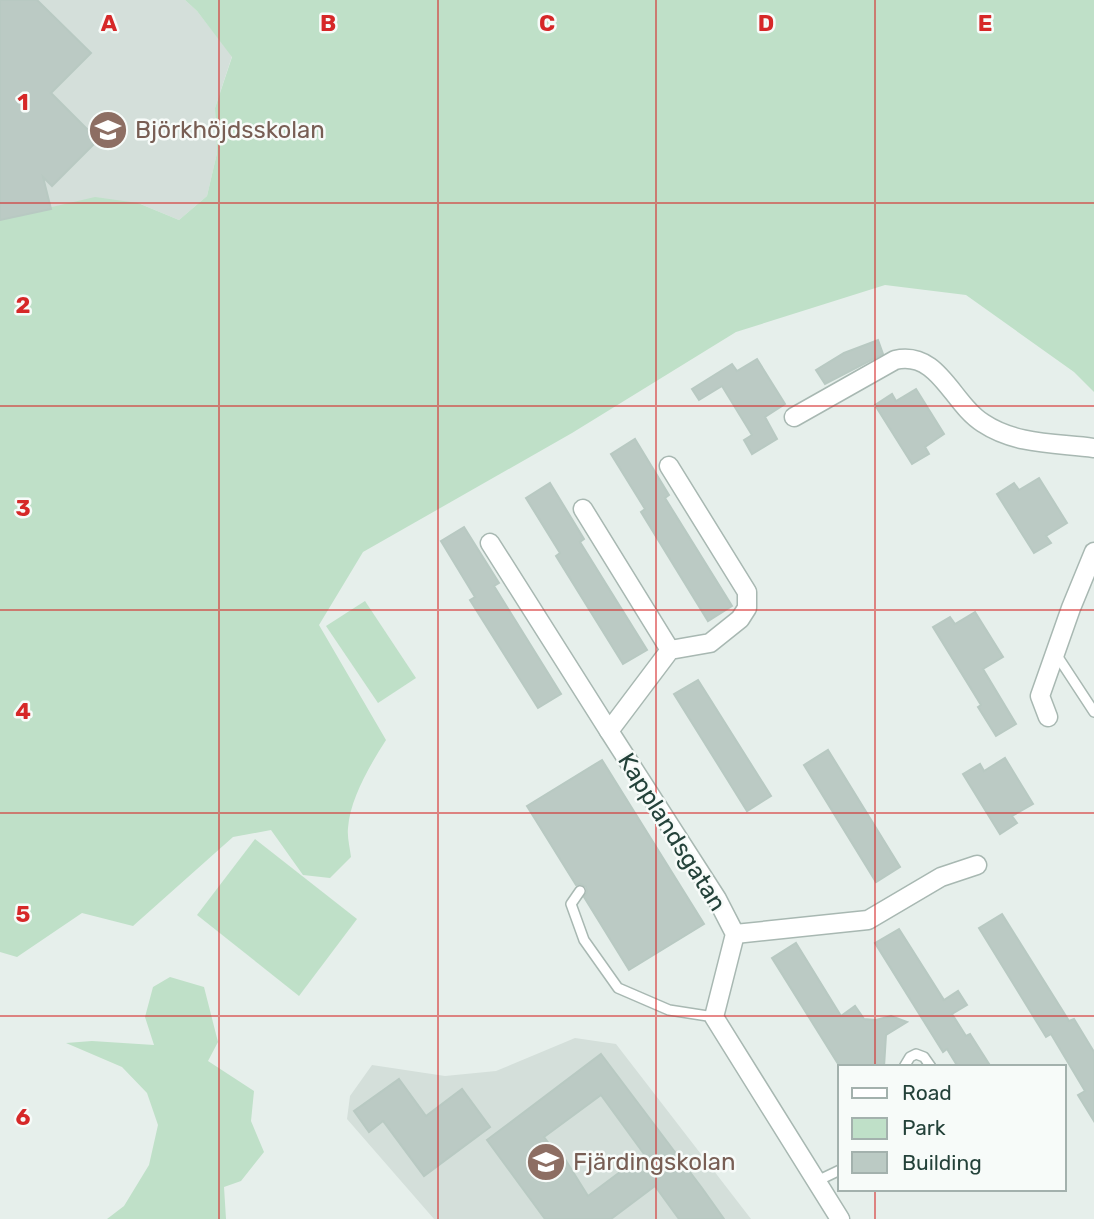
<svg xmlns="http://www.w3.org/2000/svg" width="1094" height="1219" font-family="Rubik,sans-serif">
  <rect width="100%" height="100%" fill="#e6efeb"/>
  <g fill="#d4dfda">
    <polygon points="0,0 185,0 197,11 232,56 215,108 217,153 207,196 179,220 138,203 0,219"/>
    <polygon points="575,1038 616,1044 751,1219 434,1219 347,1119 350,1096 372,1065 445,1076 496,1071"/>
  </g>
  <g fill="#bfe0c8">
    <path d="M185,0h909v392l-20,-20 -108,-77 -81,-10 -149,47 -164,101 -209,119 -44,73 67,115c-16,25 -36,59 -38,88 -1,9 2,20 3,29l-21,21 -27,-3 -32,-45 -38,7 -100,89 -51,-13 -65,44 -17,-5v-733l95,-22 43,6 41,17 28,-24 10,-43 -2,-45 17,-51 -35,-46z"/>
    <polygon points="365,601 416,678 378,703 326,626"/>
    <polygon points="255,839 357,919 299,996 197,915"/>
    <polygon points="170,977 204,987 218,1042 208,1061 254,1091 251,1121 264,1152 241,1181 224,1187 226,1219 107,1219 124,1206 149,1165 158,1125 147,1093 122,1067 66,1043 92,1041 154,1045 145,1017 153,987"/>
  </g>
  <g fill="#bbcac4" stroke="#b8c9c2" stroke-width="2" fill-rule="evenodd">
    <polygon points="0,0 37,0 91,53 51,93 98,140 52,186 43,177 51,209 0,220"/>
    <polygon points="878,340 883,354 825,384 816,370 844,353"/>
    <polygon points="757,359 785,404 765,417 777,439 752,454 744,440 752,435 722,386 699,400 692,389 732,364 737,371"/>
    <polygon points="916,389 944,434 925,447 929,454 912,464 875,405 892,394 896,401"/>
    <polygon points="635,439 669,495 665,498 732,606 708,621 641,512 645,509 611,454"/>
    <polygon points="1039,478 1067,523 1046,536 1051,543 1034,553 997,494 1014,483 1019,490"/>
    <polygon points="550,483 584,539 580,542 647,650 623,664 556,556 560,553 526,498"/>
    <polygon points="464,527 499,583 494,586 561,694 538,708 470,600 475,597 441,541"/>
    <polygon points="975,612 1003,657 983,669 1016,724 996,736 978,707 981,705 933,627 950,617 955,624"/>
    <polygon points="698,680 771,796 747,811 674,694"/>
    <polygon points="828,750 900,867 876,882 804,765"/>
    <polygon points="1005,758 1033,804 1012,816 1017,823 1000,834 963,774 980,764 984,771"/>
    <polygon points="602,760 704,924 629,970 584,897 587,892 586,887 581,884 576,885 527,806"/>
    <polygon points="1002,914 1069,1021 1074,1019 1094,1052 1094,1121 1078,1095 1085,1091 1051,1034 1046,1037 979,928"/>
    <polygon points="899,929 944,1000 958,991 967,1005 952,1014 966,1036 970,1034 991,1067 958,1067 947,1049 943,1052 875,943"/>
    <polygon points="796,943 841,1016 855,1006 864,1019 876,1020 891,1016 907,1022 886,1035 884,1067 840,1067 772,958"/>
    <path d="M601,1054l101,134 22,31h-45l-24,-33 -44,33h-66l-58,-79zM601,1095l43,59 -56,42 -25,-40 -3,2 -16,-21z"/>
    <polygon points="399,1079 426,1116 462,1089 490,1127 424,1176 383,1121 369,1132 354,1111"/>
  </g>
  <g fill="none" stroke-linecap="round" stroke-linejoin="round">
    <g stroke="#a8b8b2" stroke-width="12">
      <g id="service">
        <polyline points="1056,654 1094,712"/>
        <polyline points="580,891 571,904 584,940 618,988 669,1010 714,1017"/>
        <polyline points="904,1067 910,1057 916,1054 924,1057 931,1067"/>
        <polyline points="817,1181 840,1170"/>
      </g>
    </g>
    <g stroke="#a8b8b2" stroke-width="21">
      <g id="minor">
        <path d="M794,417l101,-57c44,-10 57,44 88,63 33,22 73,20 111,25"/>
        <polyline points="669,466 747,592 747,608 740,619 710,643 670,650 609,731 717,899 735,934 714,1017 840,1219"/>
        <polyline points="583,509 670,650"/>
        <polyline points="490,543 609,731"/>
        <polyline points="1048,717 1040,696 1071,608 1094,552"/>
        <polyline points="735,934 868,920 941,877 977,865"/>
      </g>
    </g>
    <use href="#service" stroke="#fff" stroke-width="9"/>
    <use href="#minor" stroke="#fff" stroke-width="18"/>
  </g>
  <path fill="none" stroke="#d62828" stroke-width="2" stroke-opacity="0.55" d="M219,0v1219M438,0v1219M656,0v1219M875,0v1067M0,203h1094M0,406h1094M0,610h1094M0,813h1094M0,1016h1094M875,1189v30"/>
  <defs>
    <g id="school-disc" transform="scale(2.0125)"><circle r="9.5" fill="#8d6e63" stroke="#f7fbf9"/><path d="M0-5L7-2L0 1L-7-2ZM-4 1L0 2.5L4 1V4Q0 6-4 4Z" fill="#fff"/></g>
  </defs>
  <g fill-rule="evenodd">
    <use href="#school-disc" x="108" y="130"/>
    <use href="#school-disc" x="546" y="1162"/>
  </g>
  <g text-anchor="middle" stroke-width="5" stroke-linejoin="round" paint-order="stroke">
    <g font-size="24" fill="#785e54" stroke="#f7fbf9" text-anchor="start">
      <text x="135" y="138">Björkhöjdsskolan</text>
      <text x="573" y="1170">Fjärdingskolan</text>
    </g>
    <g font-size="24" fill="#24423a" stroke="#f7fbf9">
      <text transform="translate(672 832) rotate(58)" y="8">Kapplandsgatan</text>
    </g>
  </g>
  <g font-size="23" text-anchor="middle" font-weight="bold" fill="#d62828" stroke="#f7fbf9" stroke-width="5" stroke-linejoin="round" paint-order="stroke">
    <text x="109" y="31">A</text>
    <text x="328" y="31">B</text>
    <text x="547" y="31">C</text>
    <text x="766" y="31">D</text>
    <text x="985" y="31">E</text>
    <text x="23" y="110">1</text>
    <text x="23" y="313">2</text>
    <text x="23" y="516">3</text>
    <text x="23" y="719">4</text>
    <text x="23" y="922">5</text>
    <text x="23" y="1125">6</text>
  </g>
  <rect x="838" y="1065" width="228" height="126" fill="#f7fbf9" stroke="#a3b1ad" stroke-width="2"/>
  <rect x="852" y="1088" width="35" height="10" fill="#ffffff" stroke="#a3b1ad" stroke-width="2"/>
  <text x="902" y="1100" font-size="21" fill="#24423a">Road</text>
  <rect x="852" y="1118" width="35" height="21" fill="#bfe0c8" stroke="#a3b1ad" stroke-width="2"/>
  <text x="902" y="1135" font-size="21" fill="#24423a">Park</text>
  <rect x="852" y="1152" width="35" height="21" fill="#bbcac4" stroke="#a3b1ad" stroke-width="2"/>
  <text x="902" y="1170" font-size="21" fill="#24423a">Building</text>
</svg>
